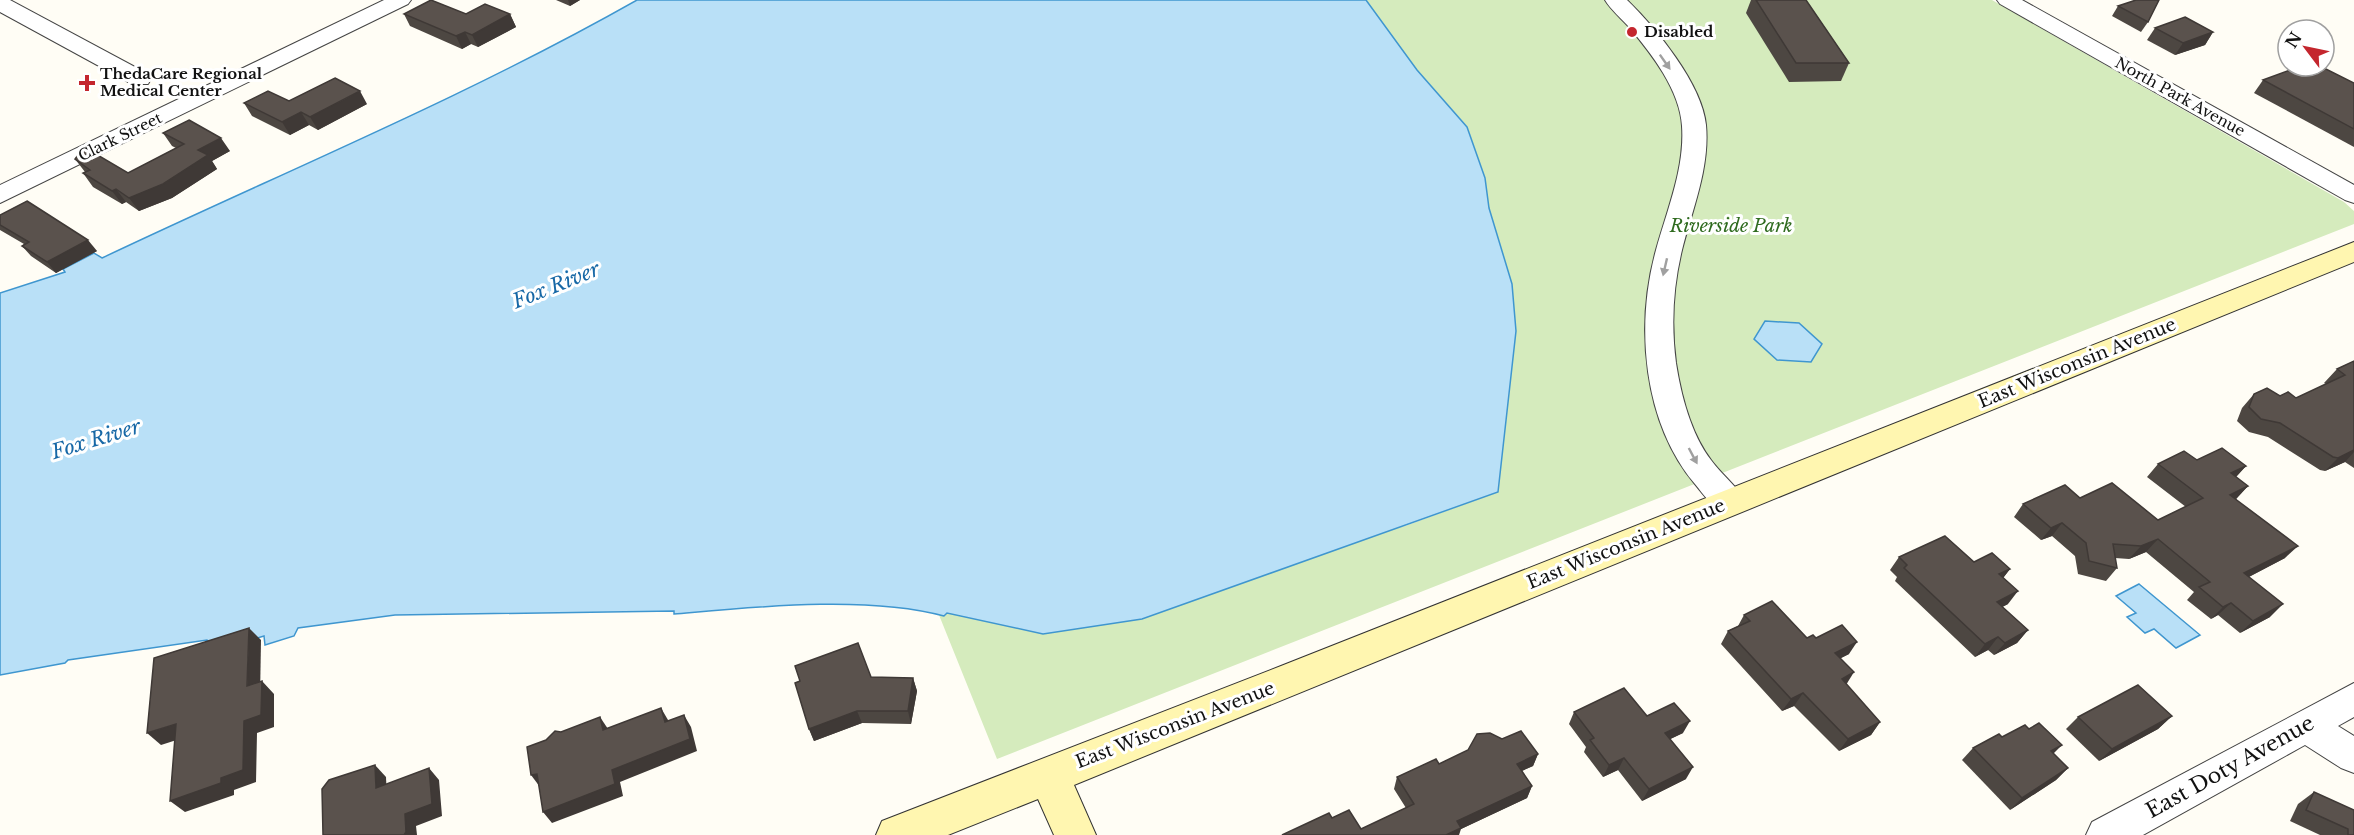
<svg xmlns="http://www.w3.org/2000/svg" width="2354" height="835" font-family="'Libre Baskerville',serif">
  <rect width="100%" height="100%" fill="#fffdf5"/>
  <polygon fill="#d5ebbd" points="1366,0 1992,0 2344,202 2354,211 2354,224 997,759 939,615 944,616 947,613 1405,526 1498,492 1512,284 1489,208 1485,178 1467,126 1417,70"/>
  <g fill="#b9e0f7" stroke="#3f96cf" stroke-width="1.5">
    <path d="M637,0h729l51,70 50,57 18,51 4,30 23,76 4,47 -18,161 -356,127 -99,15 -96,-21 -3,3c-78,-21 -189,-9 -270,-2v-3l-279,4 -97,13 -4,8 -29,9 -1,-9 -48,14 -9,-10 -139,20 -3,3 -65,12v-382l65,-21 -2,-3 31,-16 8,5c179,-85 362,-160 535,-258z"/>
    <polygon points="1765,321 1799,323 1822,344 1811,362 1777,360 1754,339"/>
    <polygon points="2139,584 2200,635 2176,648 2154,629 2145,633 2127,617 2136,613 2116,596"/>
  </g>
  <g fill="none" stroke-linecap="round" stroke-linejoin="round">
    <g stroke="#444" stroke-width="2">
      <g id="street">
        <polygon points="0,0 10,0 148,74 151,79 148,84 132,84 0,12"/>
        <polygon points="384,0 411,0 408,4 0,203 0,185"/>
        <path d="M1605,0h22c29,28 75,84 79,125 4,43 -14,85 -24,125 -9,37 -11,75 -6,113 5,32 15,71 35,97 11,15 26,26 35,42l-5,9c-22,7 -33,-11 -46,-27 -52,-62 -60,-158 -39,-234 11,-40 29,-82 26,-124 -2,-36 -31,-73 -53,-99 -8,-9 -18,-17 -24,-27z"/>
        <polygon points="1997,0 2022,0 2354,185 2354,203 2345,200 2000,4"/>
        <polygon points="2354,683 2354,717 2338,726 2354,736 2354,773 2341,768 2305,745 2143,835 2086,835 2092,822"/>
      </g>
    </g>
    <g stroke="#333" stroke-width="2">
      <polygon id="secondary" points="2354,242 2354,262 1074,785 1096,835 1054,835 1038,799 948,835 876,835 882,821 1281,666"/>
    </g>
    <use href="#street" fill="#fff" fill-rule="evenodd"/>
    <use href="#secondary" fill="#fff6b0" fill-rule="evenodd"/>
  </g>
  <g fill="#4d4742">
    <polygon points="556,0 580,0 570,6"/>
    <polygon points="1751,0 1806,0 1849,63 1841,81 1789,82 1746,13"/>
    <polygon points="2118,6 2148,22 2141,32 2112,16"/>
    <polygon points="404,14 510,14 516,27 478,47 471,44 462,49 410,26"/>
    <polygon points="2155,28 2213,32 2205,45 2175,55 2147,40"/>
    <polygon points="2263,80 2354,83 2354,147 2254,93"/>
    <polygon points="289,101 367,104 318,130 309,125 290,135 252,116 244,103"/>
    <polygon points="163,133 230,151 212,161 217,169 172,198 139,211 126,202 122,204 93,187 83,173 85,172 75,159 128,173 176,148 172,146"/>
    <polygon points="0,215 97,251 56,273 31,256 22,246 24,244 0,230"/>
    <polygon points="2354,361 2354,468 2345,462 2325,471 2320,470 2268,437 2249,432 2237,421 2242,408 2254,394 2296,398 2326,384 2324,383 2337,369"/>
    <polygon points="2197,460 2246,466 2236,477 2248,486 2236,499 2285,558 2249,577 2270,617 2240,633 2218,615 2211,619 2187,600 2194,592 2146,552 2129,559 2115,558 2117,568 2106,581 2078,574 2075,556 2052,536 2041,540 2014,517 2023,504 2080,498 2158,520 2186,507 2147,477 2158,464"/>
    <polygon points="1899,557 1974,562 2010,569 2003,578 2008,604 2002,607 2028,630 2017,643 1994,655 1988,650 1975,657 1895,581 1897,577 1890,570"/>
    <polygon points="1744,615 1807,638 1816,638 1849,654 1841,658 1846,684 1880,722 1871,735 1839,751 1794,706 1782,711 1721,644 1728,631 1738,626"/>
    <polygon points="871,677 913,678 917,691 911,724 862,723 814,741 809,729"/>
    <polygon points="1574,712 1647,716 1683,733 1670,739 1686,779 1642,801 1618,770 1603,777 1584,752 1586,747 1569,724"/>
    <polygon points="2172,716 2158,729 2099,761 2066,729 2078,717"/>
    <polygon points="2002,737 2053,754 2068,768 2056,780 2010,810 1962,760 1973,748"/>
    <polygon points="1502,739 1538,754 1533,766 1522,771 1532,786 1527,798 1461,829 1282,835 1332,818 1361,829 1406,808 1394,789 1397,777 1439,764"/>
    <polygon points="2314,792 2354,835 2320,835 2290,821 2298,804"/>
  </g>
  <g fill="#3f3936">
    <polygon points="568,0 580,0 570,6"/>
    <polygon points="510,14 516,27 478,47 472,35"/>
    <polygon points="465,32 471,44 462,49 456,36"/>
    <polygon points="2213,32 2205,45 2175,55 2183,43"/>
    <polygon points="360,91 367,104 318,130 310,117"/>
    <polygon points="301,112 309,125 290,135 282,122"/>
    <polygon points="221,138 230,151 212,161 217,169 172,198 139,211 129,198 198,150"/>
    <polygon points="116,189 126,202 122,204 112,191"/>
    <polygon points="88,240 97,251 56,273 47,262"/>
    <polygon points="2354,450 2354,452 2345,462 2325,471 2338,458"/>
    <polygon points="2246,466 2234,479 2231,473"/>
    <polygon points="2248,486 2236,499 2230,495"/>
    <polygon points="2062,523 2052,536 2041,540 2051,528"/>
    <polygon points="2158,539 2146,552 2129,559 2141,546"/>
    <polygon points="2298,546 2285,558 2231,586 2244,573"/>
    <polygon points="2010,569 2000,582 1999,574"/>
    <polygon points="2018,591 2008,604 1987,615 1997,602"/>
    <polygon points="2231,603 2218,615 2211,619 2223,607"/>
    <polygon points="2283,604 2270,617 2240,633 2253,621"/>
    <polygon points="249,628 261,640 260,698 247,686"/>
    <polygon points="2028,630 2017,643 1994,655 2005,643"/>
    <polygon points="1998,637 1988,650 1975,657 1985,644"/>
    <polygon points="1857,642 1849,654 1827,665 1835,653"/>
    <polygon points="1854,672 1846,685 1842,679"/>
    <polygon points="913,678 917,691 911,724 908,711"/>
    <polygon points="262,681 274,694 274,727 257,733 256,782 234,790 234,795 185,812 170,801 221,778 244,721"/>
    <polygon points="1803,693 1794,706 1782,711 1791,699"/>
    <polygon points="661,708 668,720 672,735 665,722"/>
    <polygon points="857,711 862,723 814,741 809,729"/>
    <polygon points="684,715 691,727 697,751 620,782 623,796 552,823 543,812 612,770"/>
    <polygon points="2172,716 2158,729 2099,761 2112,749"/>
    <polygon points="600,717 608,729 603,730"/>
    <polygon points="1690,721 1683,733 1658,745 1665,733"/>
    <polygon points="1880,722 1871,735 1839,751 1848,739"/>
    <polygon points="176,724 189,736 161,745 147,733"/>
    <polygon points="2062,745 2050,757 2051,751"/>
    <polygon points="1538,754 1533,766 1512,775 1517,764"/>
    <polygon points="1624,758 1618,770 1603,777 1609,765"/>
    <polygon points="375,765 386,777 387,799 376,788"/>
    <polygon points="1693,767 1686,779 1642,801 1649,789"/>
    <polygon points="429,768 439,780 442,816 416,826 417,835 404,835 405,814"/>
    <polygon points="2068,768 2056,780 2010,810 2022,798"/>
    <polygon points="537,774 540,787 531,775"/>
    <polygon points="1532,786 1527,798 1461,829 1459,835 1446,835 1457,821"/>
  </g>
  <g fill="#5a524d" stroke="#3f3936" stroke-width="1.5">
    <polygon points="431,0 466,14 485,4 510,14 472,35 465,32 456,36 404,14"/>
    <polygon points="1756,0 1806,0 1849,63 1796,63"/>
    <polygon points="2136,0 2159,0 2148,22 2118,6"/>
    <polygon points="2185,17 2213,32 2183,43 2155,28"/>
    <polygon points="2301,66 2320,66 2354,83 2354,129 2263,80"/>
    <polygon points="335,78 360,91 310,117 301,112 282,122 244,103 268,91 289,101"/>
    <polygon points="189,120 221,138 198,150 208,155 163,184 129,198 116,189 112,191 83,173 90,170 75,159 84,147 128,173 184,144 163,133"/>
    <polygon points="27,201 88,240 47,262 22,246 29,242 0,225 0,215"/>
    <polygon points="2354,361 2354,450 2338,458 2333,457 2280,423 2261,419 2249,407 2254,394 2267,388 2280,396 2288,392 2296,398 2345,375 2337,369"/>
    <polygon points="2222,448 2246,466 2231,473 2248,486 2230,495 2298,546 2244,573 2283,604 2253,621 2231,603 2223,607 2199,587 2210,582 2158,539 2141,546 2113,544 2117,568 2089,561 2086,543 2062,523 2051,528 2023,504 2065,485 2080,498 2112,483 2158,520 2203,498 2158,464 2184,451 2197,460"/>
    <polygon points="1945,536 1974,562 1992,553 2010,569 1999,574 2018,591 1997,602 2028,630 2005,643 1998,637 1985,644 1904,568 1907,565 1899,557"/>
    <polygon points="1772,601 1807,638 1813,635 1816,638 1842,625 1857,642 1835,653 1854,672 1842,679 1880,722 1848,739 1803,693 1791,699 1728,631 1750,621 1744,615"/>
    <polygon points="249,628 247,686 262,681 261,715 244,721 243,770 221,778 221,783 170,801 176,724 147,733 154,658"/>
    <polygon points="858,643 871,677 913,678 908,711 857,711 809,729 795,683 800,681 795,666"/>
    <polygon points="2138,685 2172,716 2112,749 2078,717"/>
    <polygon points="1624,688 1647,716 1674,703 1690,721 1665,733 1693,767 1649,789 1624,758 1609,765 1590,740 1594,738 1574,712"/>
    <polygon points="661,708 665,722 684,715 690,739 612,770 615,784 543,812 537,774 531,775 527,747 546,740 555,731 561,732 600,717 603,730"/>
    <polygon points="2039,723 2062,745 2051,751 2068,768 2022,798 1973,748 1999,734 2002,737 2025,725 2029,729"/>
    <polygon points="1521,731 1538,754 1517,764 1532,786 1457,821 1461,828 1446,835 1282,835 1329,813 1332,818 1349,810 1361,829 1414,804 1397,777 1436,759 1439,764 1468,750 1477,734 1490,733 1502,739"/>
    <polygon points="375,765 376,788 429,768 432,804 405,814 406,832 404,835 323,835 322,789 329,780"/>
    <polygon points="2314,792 2354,810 2354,835 2348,835 2348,829 2306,810"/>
  </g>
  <defs><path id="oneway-solid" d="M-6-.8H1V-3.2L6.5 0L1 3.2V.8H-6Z" transform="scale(1.5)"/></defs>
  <g fill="#a0a0a0">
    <use href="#oneway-solid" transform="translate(1665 62) rotate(55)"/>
    <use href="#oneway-solid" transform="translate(1665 267) rotate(103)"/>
    <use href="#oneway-solid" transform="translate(1693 456) rotate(62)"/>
  </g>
  <g fill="#c4262e" stroke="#fff" stroke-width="2">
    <circle cx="1632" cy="32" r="6"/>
    <path d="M84 74h6v6h6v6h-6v6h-6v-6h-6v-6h6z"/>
  </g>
  <g text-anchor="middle" stroke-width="6" stroke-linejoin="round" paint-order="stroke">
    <g font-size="15" font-weight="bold" fill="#111" stroke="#fff" text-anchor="start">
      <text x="1644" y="37">Disabled</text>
      <text x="100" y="79">ThedaCare Regional<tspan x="100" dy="17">Medical Center</tspan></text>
    </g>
    <g font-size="15" fill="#111" stroke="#fff">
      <text transform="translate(2180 97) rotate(29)" y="5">North Park Avenue</text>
      <text transform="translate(120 137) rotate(-26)" y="5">Clark Street</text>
    </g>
    <g font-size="18" font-style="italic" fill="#2f6b1f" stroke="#fff">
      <text x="1731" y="232">Riverside Park</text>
    </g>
    <g font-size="18" fill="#111" stroke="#fff">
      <text transform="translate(2077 363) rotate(-22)" y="6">East Wisconsin Avenue</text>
      <text transform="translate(1626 544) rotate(-22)" y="6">East Wisconsin Avenue</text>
      <text transform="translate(1175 725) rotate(-21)" y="6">East Wisconsin Avenue</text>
    </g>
    <g font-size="20" font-style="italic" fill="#1768a6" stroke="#fff">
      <text transform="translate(556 285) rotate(-22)" y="7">Fox River</text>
      <text transform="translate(96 439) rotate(-17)" y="7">Fox River</text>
    </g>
    <g font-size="21" fill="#111" stroke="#fff">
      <text transform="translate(2230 767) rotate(-29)" y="7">East Doty Avenue</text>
    </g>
  </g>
  <g transform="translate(2306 48) rotate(302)"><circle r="28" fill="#ffffff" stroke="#a0a0a0" stroke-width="1.5"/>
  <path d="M0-4.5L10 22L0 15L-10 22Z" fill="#c4262e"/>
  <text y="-9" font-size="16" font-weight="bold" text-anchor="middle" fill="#111111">N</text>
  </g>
</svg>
